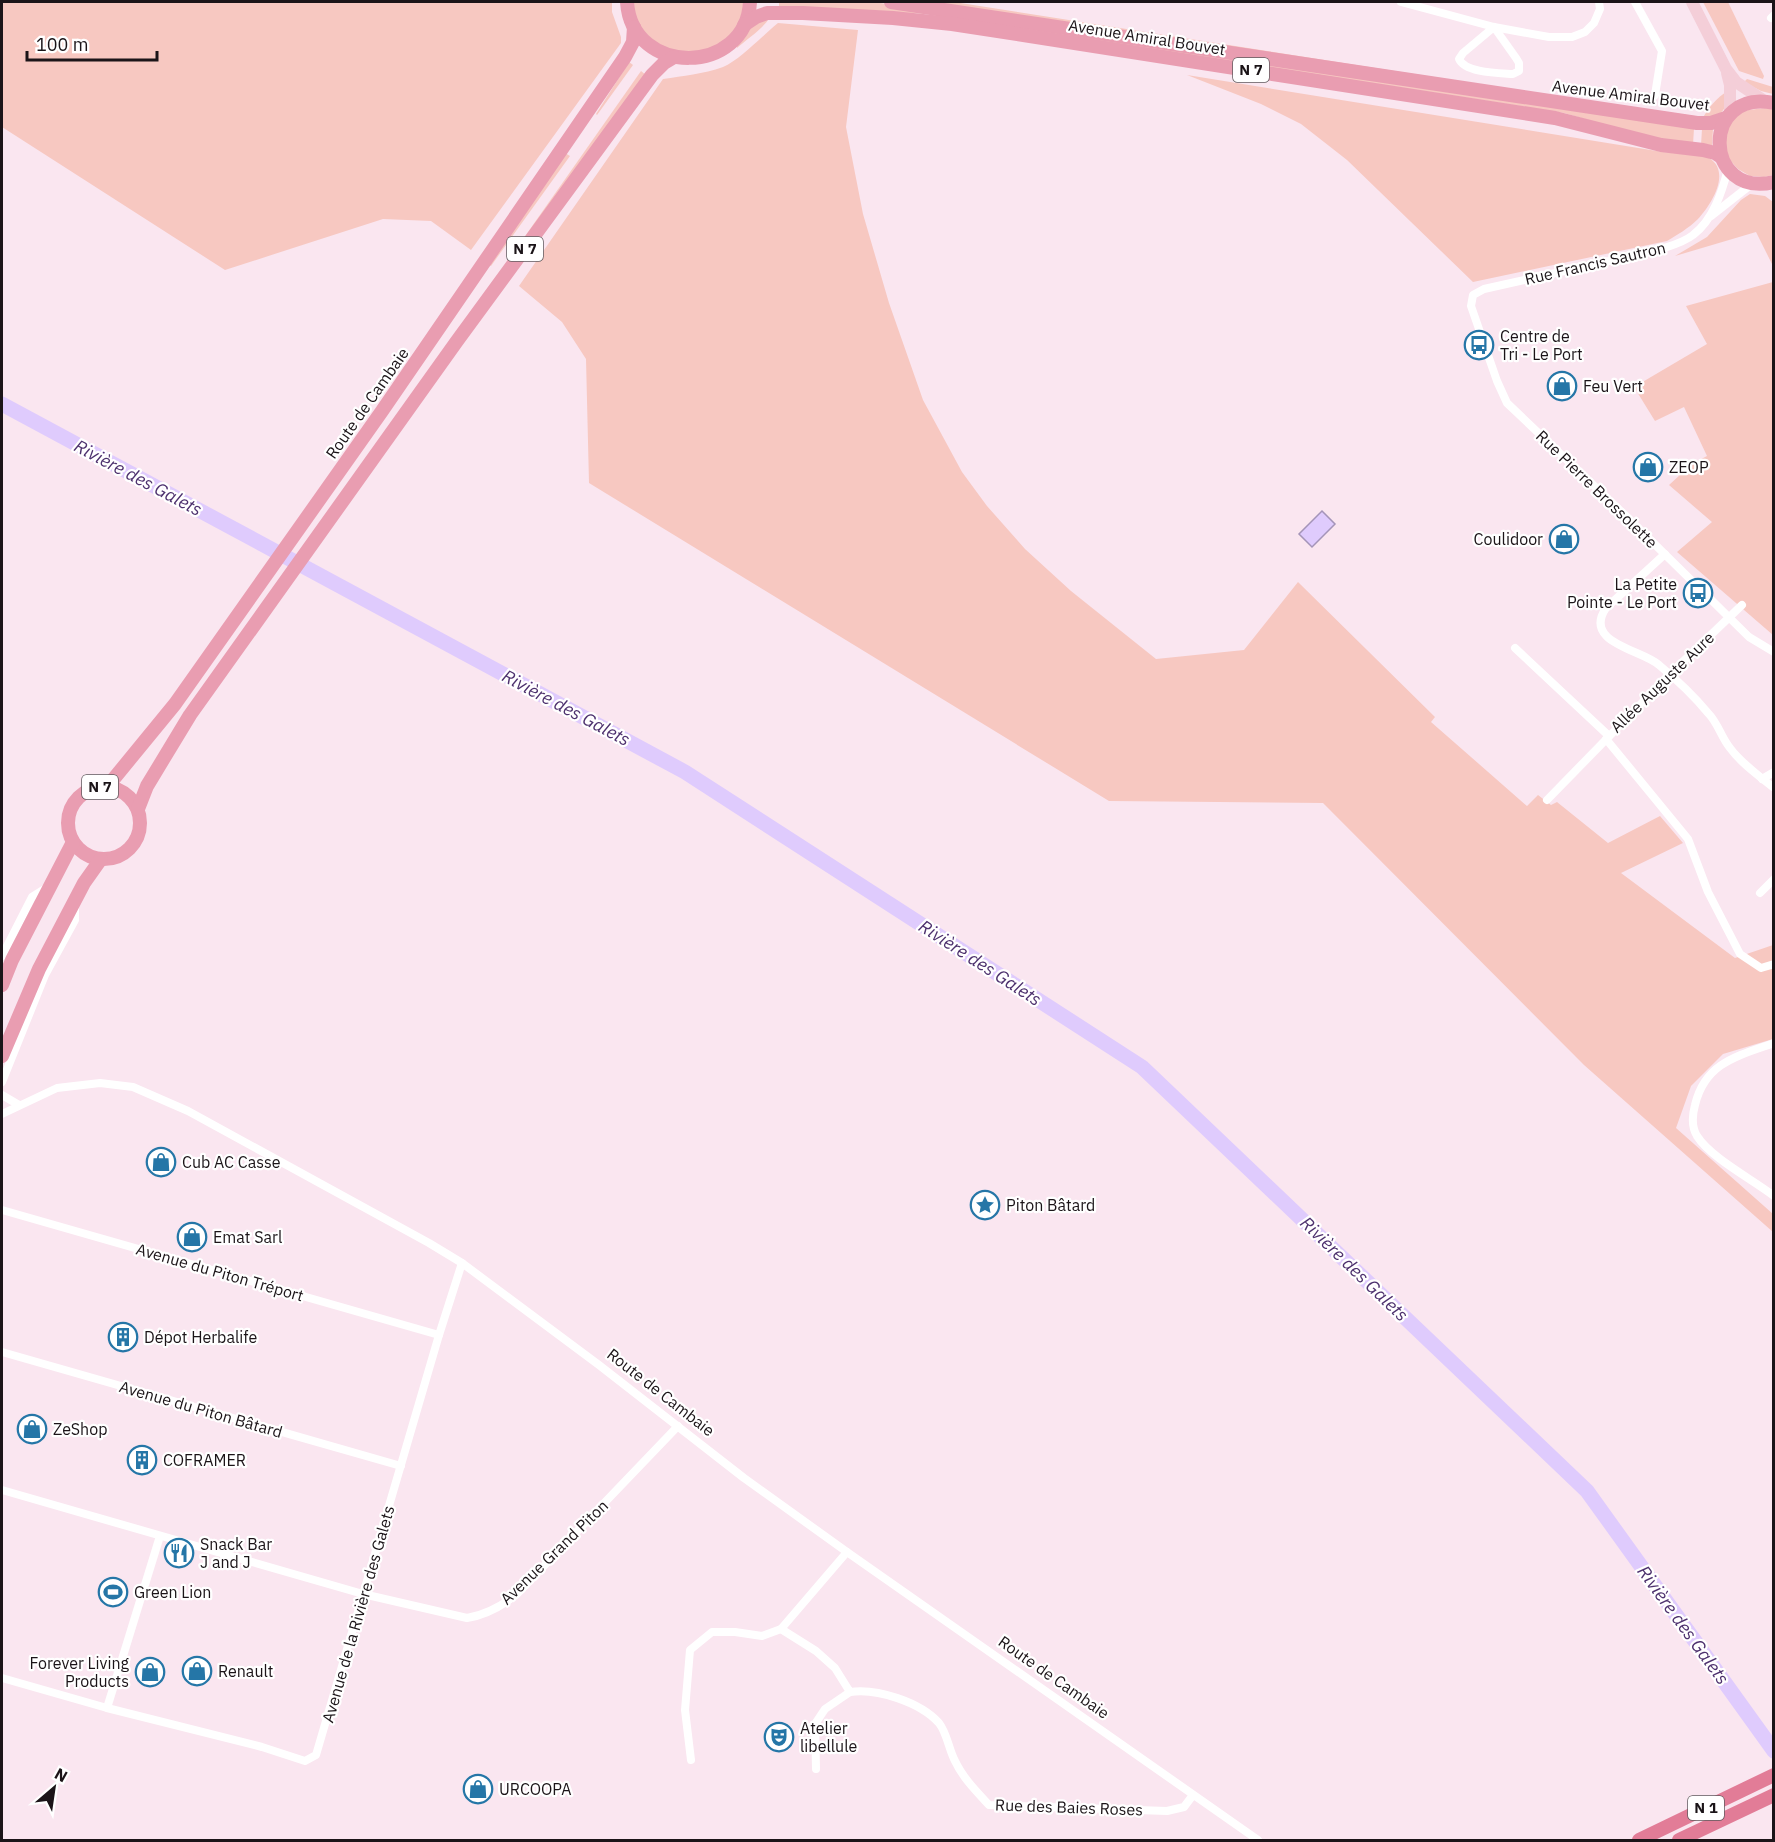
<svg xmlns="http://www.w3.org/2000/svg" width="1775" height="1842" font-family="'IBM Plex Sans',sans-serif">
  <rect width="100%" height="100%" fill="#fae6f0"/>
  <g fill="#f7c8c1">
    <polygon points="2,2 612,2 612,12 621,37 621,43 471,250 431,221 383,219 225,270 2,127"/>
    <path d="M631,2h114c-3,12 -6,24 -15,33 -28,29 -76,20 -94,-16 -3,-5 -4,-12 -5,-17z"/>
    <polygon points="779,2 874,2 1694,128 1693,145 1658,140 1564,113 926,14 779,6"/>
    <polygon points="923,2 954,2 1567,98 1695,116 1694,121"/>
    <polygon points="1703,2 1728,2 1764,76 1763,79 1739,71"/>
    <path d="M770,17c-7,12 -22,21 -33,31v-3l16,-22z"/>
    <path d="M778,23l80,7 -12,97 17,87 26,89 34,97 39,72 25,34 38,43 46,42 85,68 88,-9 54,-68 137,135 -4,5 96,84 11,-11 13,10 6,-3 51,41 52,-27 23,27 -62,30 114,85 38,-13v94l-50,15 -32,32 -15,42 97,86v18l-189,-167 -261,-262 -214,-2 -520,-318 -3,-124 -24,-37 -43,-36 144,-207c20,-3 40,-5 60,-12 17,-7 40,-32 55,-44z"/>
    <polygon points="629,62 633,65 597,115 596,114"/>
    <polygon points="641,71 646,75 502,269"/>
    <path d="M1187,75l476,77c14,1 34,-2 46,6 23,14 2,47 -11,61 -9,9 -21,16 -31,22l-194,41 -126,-122 -46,-36 -40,-20z"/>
    <polygon points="1747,79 1773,87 1773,94 1761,91 1744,82"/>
    <path d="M1728,91c-3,23 -4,22 -26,29 5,-11 15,-23 26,-29z"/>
    <polygon points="1773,107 1773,175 1764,177 1750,176 1738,169 1729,159 1725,148 1728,125 1740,111"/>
    <polygon points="1702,129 1713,129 1712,146 1701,145"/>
    <polygon points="565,153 570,156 491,266 486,263"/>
    <polygon points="1750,194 1765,196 1773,202 1773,266 1756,232 1675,256 1707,237 1741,200"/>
    <polygon points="1773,282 1773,635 1677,552 1712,522 1669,485 1692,464 1707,456 1684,407 1655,421 1634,387 1707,344 1686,306"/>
  </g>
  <polygon fill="#dfcbfd" stroke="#a494b8" stroke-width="1.5" points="1322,511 1335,524 1312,547 1299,534"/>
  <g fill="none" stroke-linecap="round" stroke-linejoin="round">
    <polyline stroke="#dfcbfd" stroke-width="15" points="2,404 685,772 1142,1067 1587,1491 1774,1751"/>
    <g stroke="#fff" stroke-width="8">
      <polyline points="1401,2 1494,27 1549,37 1572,37 1585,32 1594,23 1600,9 1599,2"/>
      <polyline points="1635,2 1662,51 1655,95"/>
      <polyline points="1771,18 1774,15"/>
      <path d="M1494,27l22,31 3,5v8l-6,3c-14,-1 -48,-1 -54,-15l4,-6z"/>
      <path d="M1728,169c-6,23 -15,51 -35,66 -10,8 -23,11 -35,15l-174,39 -11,6 -2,11 26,75 10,22 121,115 121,119 25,15"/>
      <polyline points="1711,216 1753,183"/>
      <path d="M1665,554l-59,54c-24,35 37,42 53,57 17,14 35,31 49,48 10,10 13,24 22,35 11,15 29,28 44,40"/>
      <polyline points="1515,648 1609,736"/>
      <polyline points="1606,739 1688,839 1708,892 1740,954 1761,968 1774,964"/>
      <polyline points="1762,779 1774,772"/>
      <polyline points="1547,800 1669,675 1742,605"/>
      <polyline points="1760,893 1774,879"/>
      <polyline points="2,956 32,897 48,887"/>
      <path d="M1774,1043c-37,13 -69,20 -79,62 -3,11 -4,21 2,31 14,22 55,43 77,60"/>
      <polyline points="2,1082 45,975 75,920 75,904"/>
      <polyline points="2,1095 19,1105"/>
      <polyline points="2,1114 57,1088 100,1083 133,1087 188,1111 429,1243 462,1263 599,1365 744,1478 847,1552 1258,1840"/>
      <polyline points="2,1210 439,1335"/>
      <polyline points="2,1352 401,1466"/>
      <path d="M2,1490l361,104 104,24c19,-3 35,-12 50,-24l161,-168"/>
      <path d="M781,1629l35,22 19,17 15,24c27,-4 70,10 89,31 8,10 10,27 16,38 8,17 21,30 34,44l178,6 17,-4 9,-12"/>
      <polyline points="2,1678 107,1708 262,1747 305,1761 316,1755 439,1335 462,1263"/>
      <polyline points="107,1708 160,1536"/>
      <polyline points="691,1760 685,1710 690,1650 712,1632 735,1632 762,1636 781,1629 847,1552"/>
      <polyline points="816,1769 815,1724 825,1709 850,1692"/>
    </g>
    <g stroke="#f4ced8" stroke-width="12">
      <polyline points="1692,2 1726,69 1736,82 1763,100"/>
      <polyline points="1727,73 1730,85 1730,113"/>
    </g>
    <g stroke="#e99db1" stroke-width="14">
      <path d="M627,2c5,75 119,74 123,0"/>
      <polyline points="891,2 1697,123 1711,123 1726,118"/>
      <polyline points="744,25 756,17 767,13 803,13 893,18 952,24 1555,118 1661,145 1703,150 1715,153 1721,157"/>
      <path d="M1774,103c-74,-15 -71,96 0,79"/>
      <circle cx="104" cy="823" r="36"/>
      <polyline points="107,787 175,704 382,411 625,57 633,42 634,27"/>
      <polyline points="138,809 147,786 190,715 457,341 652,75 664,63 674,57"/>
      <polyline points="2,985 12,960 73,842"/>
      <polyline points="2,1056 39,969 84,883 101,859"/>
    </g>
    <g stroke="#e27c97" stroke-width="14">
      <polyline points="1639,1840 1774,1775"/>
      <polyline points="1679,1840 1774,1795"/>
    </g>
  </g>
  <defs>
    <g id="bus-ring" transform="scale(1.5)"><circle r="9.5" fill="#fff" stroke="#2576a7" stroke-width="1.5"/><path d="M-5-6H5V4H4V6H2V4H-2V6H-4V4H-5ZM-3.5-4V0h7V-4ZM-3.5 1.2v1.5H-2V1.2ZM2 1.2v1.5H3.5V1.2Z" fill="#2576a7"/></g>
    <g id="shop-ring" transform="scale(1.5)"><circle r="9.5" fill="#fff" stroke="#2576a7" stroke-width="1.5"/><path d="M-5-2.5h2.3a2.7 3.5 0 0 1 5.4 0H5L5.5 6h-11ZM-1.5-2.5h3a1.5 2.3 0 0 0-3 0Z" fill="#2576a7"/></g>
    <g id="sight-ring" transform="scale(1.5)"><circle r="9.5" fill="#fff" stroke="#2576a7" stroke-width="1.5"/><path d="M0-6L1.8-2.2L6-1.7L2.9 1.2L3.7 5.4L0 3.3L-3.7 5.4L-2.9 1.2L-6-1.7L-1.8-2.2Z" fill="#2576a7"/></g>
    <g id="building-ring" transform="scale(1.5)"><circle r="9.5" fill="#fff" stroke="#2576a7" stroke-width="1.5"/><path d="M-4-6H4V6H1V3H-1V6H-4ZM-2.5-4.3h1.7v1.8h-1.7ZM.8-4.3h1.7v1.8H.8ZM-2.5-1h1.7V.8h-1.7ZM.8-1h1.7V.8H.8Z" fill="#2576a7"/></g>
    <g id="restaurant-ring" transform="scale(1.5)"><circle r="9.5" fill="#fff" stroke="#2576a7" stroke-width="1.5"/><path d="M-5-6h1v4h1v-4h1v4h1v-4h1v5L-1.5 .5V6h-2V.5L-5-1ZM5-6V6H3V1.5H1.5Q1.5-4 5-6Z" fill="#2576a7"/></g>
    <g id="stadium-ring" transform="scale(1.5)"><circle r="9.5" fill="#fff" stroke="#2576a7" stroke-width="1.5"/><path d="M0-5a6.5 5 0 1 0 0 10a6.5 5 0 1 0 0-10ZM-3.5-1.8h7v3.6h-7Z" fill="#2576a7"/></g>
    <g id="theatre-ring" transform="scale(1.5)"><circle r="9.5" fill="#fff" stroke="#2576a7" stroke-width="1.5"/><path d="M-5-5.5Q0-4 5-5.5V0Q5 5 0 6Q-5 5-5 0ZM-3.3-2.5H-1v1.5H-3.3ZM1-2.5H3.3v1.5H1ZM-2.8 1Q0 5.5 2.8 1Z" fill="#2576a7"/></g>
  </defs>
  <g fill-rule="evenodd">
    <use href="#bus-ring" x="1479" y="345"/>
    <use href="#shop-ring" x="1562" y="386"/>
    <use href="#shop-ring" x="1648" y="467"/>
    <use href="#shop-ring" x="1564" y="539"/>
    <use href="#bus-ring" x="1698" y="593"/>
    <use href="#shop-ring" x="161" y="1162"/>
    <use href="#sight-ring" x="985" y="1205"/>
    <use href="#shop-ring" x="192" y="1237"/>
    <use href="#building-ring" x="123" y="1337"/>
    <use href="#shop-ring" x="32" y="1429"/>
    <use href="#building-ring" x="142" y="1460"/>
    <use href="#restaurant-ring" x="179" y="1553"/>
    <use href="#stadium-ring" x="113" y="1592"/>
    <use href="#shop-ring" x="197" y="1671"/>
    <use href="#shop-ring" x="150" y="1672"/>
    <use href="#theatre-ring" x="779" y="1737"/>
    <use href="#shop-ring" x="478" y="1789"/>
  </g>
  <g text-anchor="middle" stroke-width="4.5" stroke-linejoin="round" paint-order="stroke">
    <g fill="#fff" stroke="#5f5a5d" stroke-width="1.5">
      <rect x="1233" y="58" width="36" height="24" rx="4.5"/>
      <rect x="507" y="237" width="36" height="24" rx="4.5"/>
      <rect x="82" y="775" width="36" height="24" rx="4.5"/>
      <rect x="1688" y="1796" width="36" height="24" rx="4.5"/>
    </g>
    <g font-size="15" font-weight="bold" fill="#1b1418">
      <text x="1251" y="75">N 7</text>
      <text x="525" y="254">N 7</text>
      <text x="100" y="792">N 7</text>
      <text x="1706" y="1813">N 1</text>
    </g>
    <g font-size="16" fill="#1b1418" stroke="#fff">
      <text transform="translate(1147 37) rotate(9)" y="6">Avenue Amiral Bouvet</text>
      <text transform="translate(1631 95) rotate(7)" y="6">Avenue Amiral Bouvet</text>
      <text transform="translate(1595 263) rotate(-13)" y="6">Rue Francis Sautron</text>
      <text transform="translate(367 403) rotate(-55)" y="6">Route de Cambaie</text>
      <text transform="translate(1597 489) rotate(44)" y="6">Rue Pierre Brossolette</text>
      <text transform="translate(1662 682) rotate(-44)" y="6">Allée Auguste Aure</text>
      <text transform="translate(220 1272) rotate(16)" y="6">Avenue du Piton Tréport</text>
      <text transform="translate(661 1392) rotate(38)" y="6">Route de Cambaie</text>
      <text transform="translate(201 1409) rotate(16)" y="6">Avenue du Piton Bâtard</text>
      <text transform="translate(554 1552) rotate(-44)" y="6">Avenue Grand Piton</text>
      <text transform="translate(358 1614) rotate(-74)" y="6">Avenue de la Rivière des Galets</text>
      <text transform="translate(1054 1677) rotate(35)" y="6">Route de Cambaie</text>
      <text transform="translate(1069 1807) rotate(2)" y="6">Rue des Baies Roses</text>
    </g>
    <g font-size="16" fill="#1b1418" stroke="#fff" text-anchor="start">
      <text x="1500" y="342">Centre de<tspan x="1500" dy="18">Tri - Le Port</tspan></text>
      <text x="1583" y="392">Feu Vert</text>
      <text x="1669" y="473">ZEOP</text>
      <text x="1543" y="545" text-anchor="end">Coulidoor</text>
      <text x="1677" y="590" text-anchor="end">La Petite<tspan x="1677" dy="18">Pointe - Le Port</tspan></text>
      <text x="182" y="1168">Cub AC Casse</text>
      <text x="1006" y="1211">Piton Bâtard</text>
      <text x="213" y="1243">Emat Sarl</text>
      <text x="144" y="1343">Dépot Herbalife</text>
      <text x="53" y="1435">ZeShop</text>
      <text x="163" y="1466">COFRAMER</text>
      <text x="200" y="1550">Snack Bar<tspan x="200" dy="18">J and J</tspan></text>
      <text x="134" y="1598">Green Lion</text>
      <text x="129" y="1669" text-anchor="end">Forever Living<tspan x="129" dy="18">Products</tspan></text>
      <text x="218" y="1677">Renault</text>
      <text x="800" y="1734">Atelier<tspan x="800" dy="18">libellule</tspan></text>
      <text x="499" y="1795">URCOOPA</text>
    </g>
    <g font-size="18" font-style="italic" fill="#4d316e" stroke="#fff">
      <text transform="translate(138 478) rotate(28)" y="6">Rivière des Galets</text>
      <text transform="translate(566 708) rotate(28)" y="6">Rivière des Galets</text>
      <text transform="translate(980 963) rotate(33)" y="6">Rivière des Galets</text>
      <text transform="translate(1354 1269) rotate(44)" y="6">Rivière des Galets</text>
      <text transform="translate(1683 1625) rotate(54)" y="6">Rivière des Galets</text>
    </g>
  </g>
  <rect width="1775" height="1842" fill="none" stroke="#1b1418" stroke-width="6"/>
  <g transform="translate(54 1788) rotate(29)" stroke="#ffffff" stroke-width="4.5" paint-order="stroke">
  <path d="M0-4.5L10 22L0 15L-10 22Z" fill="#1b1418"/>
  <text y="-9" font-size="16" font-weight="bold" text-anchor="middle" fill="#1b1418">N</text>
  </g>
  <path d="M27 51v9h130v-9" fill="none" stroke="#1b1418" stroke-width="3"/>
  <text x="36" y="51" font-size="18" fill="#1b1418" stroke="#ffffff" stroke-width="4.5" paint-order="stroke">100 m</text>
</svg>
